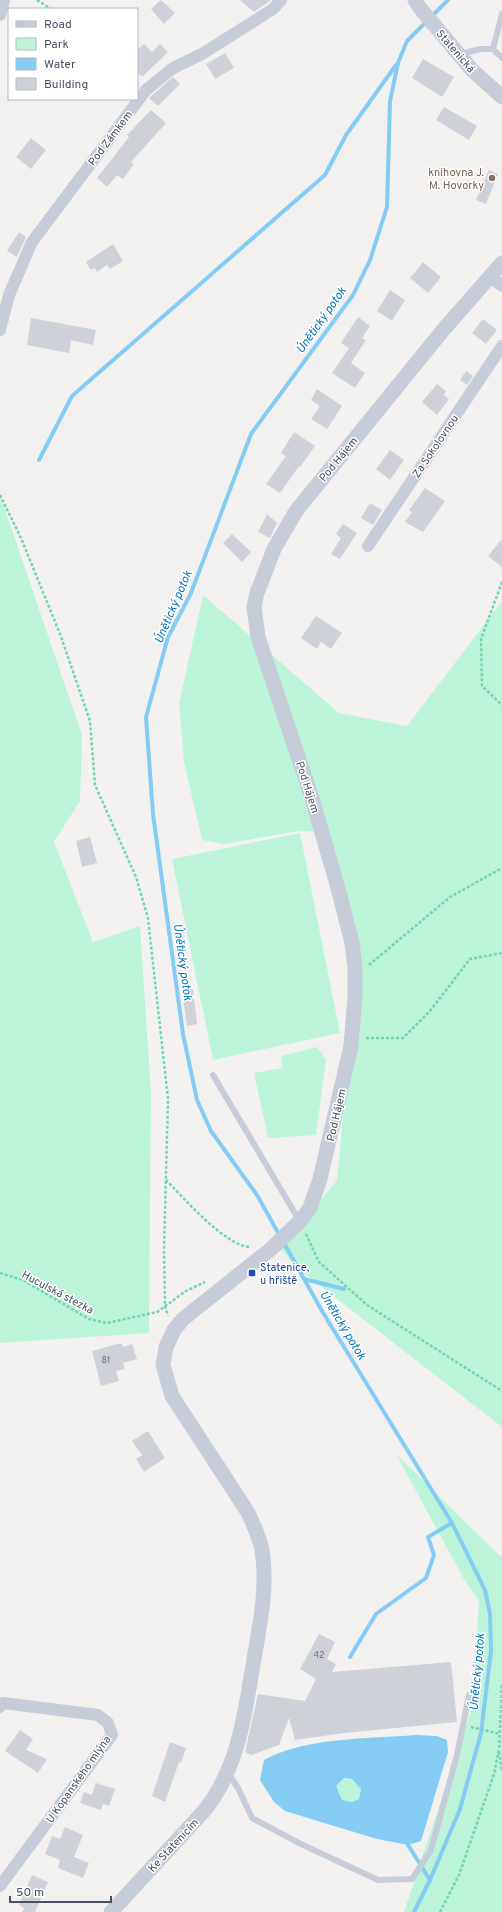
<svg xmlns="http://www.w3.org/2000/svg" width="502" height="1912" font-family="Overpass,sans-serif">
  <rect width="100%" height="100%" fill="#f3f1f0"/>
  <g fill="#bcf4da">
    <polygon points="0,495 82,735 80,801 54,842 93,942 140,926 151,1093 149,1333 0,1343"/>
    <polygon points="203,595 339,713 407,726 502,601 502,1427 301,1271 281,1250 337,1180 355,988 330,832 298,831 224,844 202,840 184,762 179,704"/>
    <polygon points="300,833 340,1033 213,1060 172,859"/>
    <polygon points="317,1047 326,1060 316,1135 268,1138 254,1073 282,1068 281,1056"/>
    <polygon points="396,1454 502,1558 502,1912 404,1912 471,1710 479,1601 464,1579"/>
    <polygon points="344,1778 352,1779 361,1789 359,1799 352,1802 342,1800 336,1786"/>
  </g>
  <path fill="#85ccf4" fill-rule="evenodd" d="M416,1735l21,1 10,4 1,12 -27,89 -13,4 -31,-6 -92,-28 -11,-9 -14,-22 4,-20c42,-23 104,-21 152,-25zM344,1778l8,1 9,10 -2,10 -7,3 -10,-2 -6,-14z"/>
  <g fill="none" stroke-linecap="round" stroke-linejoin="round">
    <g stroke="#85ccf4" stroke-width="4">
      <polyline points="39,460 72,396 325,175 346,135 396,65"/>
      <polyline points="304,1279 344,1289"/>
      <polyline points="350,1657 376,1614 426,1578 434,1555 428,1537 452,1523"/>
      <polyline points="408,1845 430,1880"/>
      <polyline points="414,1912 430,1880 460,1809 481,1733 491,1651 490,1614 485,1590 452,1523 322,1311 257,1195 211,1131 197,1100 183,1034 153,814 146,717 168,637 191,593 251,434 353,295 370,260 387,207 390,101 398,63 407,41 448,0"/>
    </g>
  </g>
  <g fill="#cfd1d8">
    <polygon points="161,0 175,13 164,24 151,9"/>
    <polygon points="240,0 271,0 254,12"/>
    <polygon points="144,44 152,52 160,44 168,52 142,77 137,71 137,50"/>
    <polygon points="225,53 234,68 215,79 206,64"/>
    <polygon points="423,59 454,77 442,97 412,78"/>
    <polygon points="173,77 180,84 158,106 149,98"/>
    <polygon points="444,107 477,126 469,140 436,120"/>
    <polygon points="151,110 166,123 131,162 134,164 123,179 117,175 108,186 106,186 97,178 129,137 127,135"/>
    <polygon points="31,138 46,150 31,169 16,157"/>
    <polygon points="489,170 498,174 486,204 476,200"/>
    <polygon points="19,232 26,237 17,257 7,251"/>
    <polygon points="113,244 123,261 110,269 107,265 97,272 95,268 91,270 86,262"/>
    <polygon points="423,262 441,277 428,293 410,278"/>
    <polygon points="390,290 405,300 392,321 377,311"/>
    <polygon points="358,317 370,326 362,338 366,340 351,363 365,373 355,388 332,373 349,348 341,343"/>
    <polygon points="31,318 96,330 93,345 71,340 69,353 27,345"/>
    <polygon points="483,319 497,330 486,344 472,333"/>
    <polygon points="466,371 473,376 467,385 460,380"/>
    <polygon points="437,384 446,391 444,395 449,399 437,415 422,402"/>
    <polygon points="317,389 342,406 327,429 311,419 320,406 311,400"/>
    <polygon points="294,432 315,446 300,467 299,466 280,493 266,484 286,456 281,453"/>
    <polygon points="390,450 404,460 390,480 376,469"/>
    <polygon points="425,488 445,501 423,532 405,522 412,512 409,510"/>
    <polygon points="370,503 382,510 373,525 361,518"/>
    <polygon points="267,514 277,523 270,538 258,532"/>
    <polygon points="343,524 357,533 340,559 331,554 341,538 336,534"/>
    <polygon points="232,534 251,552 242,562 223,543"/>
    <polygon points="502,539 502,567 488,556"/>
    <polygon points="316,616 342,633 331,649 321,642 317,649 301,638"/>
    <polygon points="90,837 97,863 82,867 76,841"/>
    <polygon points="193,989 197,1024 187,1026 182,991"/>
    <polygon points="117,1344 122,1344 123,1347 132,1344 137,1359 123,1363 125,1369 116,1371 119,1381 101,1386 92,1351"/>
    <polygon points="148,1431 165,1458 144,1472 136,1459 142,1455 132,1441"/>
    <polygon points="319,1634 335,1642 327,1659 336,1664 332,1672 451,1662 457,1722 344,1733 295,1740 289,1718 279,1745 251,1755 245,1752 258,1694 305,1701 316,1679 300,1669"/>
    <polygon points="20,1730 33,1739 26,1750 47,1759 38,1773 5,1751"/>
    <polygon points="170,1742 186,1748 181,1763 179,1762 165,1802 152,1796"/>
    <polygon points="96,1783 115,1789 109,1806 103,1804 101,1810 80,1803 84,1792 92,1795"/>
    <polygon points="65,1827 83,1835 74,1857 89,1863 83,1878 58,1868 60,1860 45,1854 52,1836 60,1839"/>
    <polygon points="32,1875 48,1882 35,1912 22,1912 24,1908 19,1905"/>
  </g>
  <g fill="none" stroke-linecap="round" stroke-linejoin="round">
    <g stroke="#70d5b3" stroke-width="2.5" stroke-dasharray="3 2" stroke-linecap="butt">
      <polyline points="37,0 51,9"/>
      <polyline points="0,495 21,538 60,634 90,721 95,785 136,877 148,918 168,1099 164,1248 165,1306 168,1316"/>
      <polyline points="502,582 481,639 482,686 502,705"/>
      <polyline points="369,965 450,897 502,868"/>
      <polyline points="366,1038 403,1038 430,1011 470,959 502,953"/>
      <path d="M166,1180c18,18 59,66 84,67"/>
      <polyline points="306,1234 319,1262 367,1305 502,1391"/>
      <polyline points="0,1273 23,1280 89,1319 107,1323 157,1312 186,1291 205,1282"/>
      <polyline points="471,1727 500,1734"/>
      <polyline points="499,1752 502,1771"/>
      <polyline points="440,1912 459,1875 494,1774 499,1749 502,1685"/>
    </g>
    <g stroke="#c6cdd9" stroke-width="6">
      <polyline points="493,49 502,14"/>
      <polyline points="460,54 481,49 493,49 502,58"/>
      <polyline points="213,1075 299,1220"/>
      <polyline points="228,1773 238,1788 252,1818 303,1845 378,1880 412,1879 431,1850 457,1755 469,1695"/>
    </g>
    <g stroke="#c6cdd9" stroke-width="12">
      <polyline points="0,15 4,0"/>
      <polyline points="489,276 502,286"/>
      <polyline points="0,330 9,295 32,242 146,90 173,68 202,54 273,9 281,0"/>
      <polyline points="368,546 502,346"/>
      <polyline points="0,1707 3,1703 98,1715 108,1723 112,1735 0,1886"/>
    </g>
    <g stroke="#c6cdd9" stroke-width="15">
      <polyline points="415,0 420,8 472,70 502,97"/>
      <path d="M111,1912l93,-101c35,-43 41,-99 50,-152 6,-36 14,-72 8,-109 -3,-14 -9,-27 -15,-39l-75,-115 -9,-31 3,-18 8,-17 9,-11 88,-70 29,-28 10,-13 10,-29 31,-133 4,-49v-30l-3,-24 -14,-55 -27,-93 -53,-158 -4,-30 3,-14 17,-44 22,-38 148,-182 58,-66"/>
    </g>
  </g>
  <circle fill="#8d6e63" stroke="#fff" stroke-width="1.5" cx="492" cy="178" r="4"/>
  <rect fill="#1a4fb4" stroke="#fff" stroke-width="1.5" x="248" y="1269" width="8" height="8" rx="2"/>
  <g text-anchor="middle" stroke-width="3" stroke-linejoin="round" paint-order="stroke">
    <g font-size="9" fill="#68707e">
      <text x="106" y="1363">81</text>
      <text x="319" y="1658">42</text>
    </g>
    <g font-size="11" fill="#465060" stroke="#fff">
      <text transform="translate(456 51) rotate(49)" y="4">Statenická</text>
      <text transform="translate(110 138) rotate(-53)" y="4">Pod Zámkem</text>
      <text transform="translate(435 446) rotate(-56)" y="4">Za Sokolovnou</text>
      <text transform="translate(338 459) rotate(-51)" y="4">Pod Hájem</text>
      <text transform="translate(308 787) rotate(72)" y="4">Pod Hájem</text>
      <text transform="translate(336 1115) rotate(-77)" y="4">Pod Hájem</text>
      <text transform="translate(58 1292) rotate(28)" y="4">Huculská stezka</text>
      <text transform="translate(78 1779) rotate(-55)" y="4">U Kopanského mlýna</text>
      <text transform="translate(173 1845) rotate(-47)" y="4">Ke Statenicím</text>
    </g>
    <g font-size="11" fill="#785e54" stroke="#fff" text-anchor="end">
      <text x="484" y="176">knihovna J.<tspan x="484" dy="13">M. Hovorky</tspan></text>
    </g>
    <g font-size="11" fill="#164399" stroke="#fff" text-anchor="start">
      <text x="260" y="1271">Statenice,<tspan x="260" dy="13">u hřiště</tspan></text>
    </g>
    <g font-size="12" font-style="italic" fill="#0075b9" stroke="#fff">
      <text transform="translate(321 320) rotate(-55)" y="4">Únětický potok</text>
      <text transform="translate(173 607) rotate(-67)" y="4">Únětický potok</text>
      <text transform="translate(183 962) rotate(82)" y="4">Únětický potok</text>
      <text transform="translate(343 1325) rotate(59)" y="4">Únětický potok</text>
      <text transform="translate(477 1672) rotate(-85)" y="4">Únětický potok</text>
    </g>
  </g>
  <rect x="8" y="8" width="130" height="92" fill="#ffffff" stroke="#b5b9bf"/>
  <rect x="16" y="21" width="20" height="6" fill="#c6cdd9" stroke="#b5b9bf"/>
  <text x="44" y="28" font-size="12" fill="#465060">Road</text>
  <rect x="16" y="38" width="20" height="12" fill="#bcf4da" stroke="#b5b9bf"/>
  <text x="44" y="48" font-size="12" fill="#465060">Park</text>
  <rect x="16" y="58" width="20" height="12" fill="#85ccf4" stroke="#b5b9bf"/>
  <text x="44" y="68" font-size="12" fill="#465060">Water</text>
  <rect x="16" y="78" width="20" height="12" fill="#cfd1d8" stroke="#b5b9bf"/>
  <text x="44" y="88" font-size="12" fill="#465060">Building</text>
  <path d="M10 1896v6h101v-6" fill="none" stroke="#465060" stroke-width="2"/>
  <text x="16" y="1896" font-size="12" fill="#465060" stroke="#ffffff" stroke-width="3" paint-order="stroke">50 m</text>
</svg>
